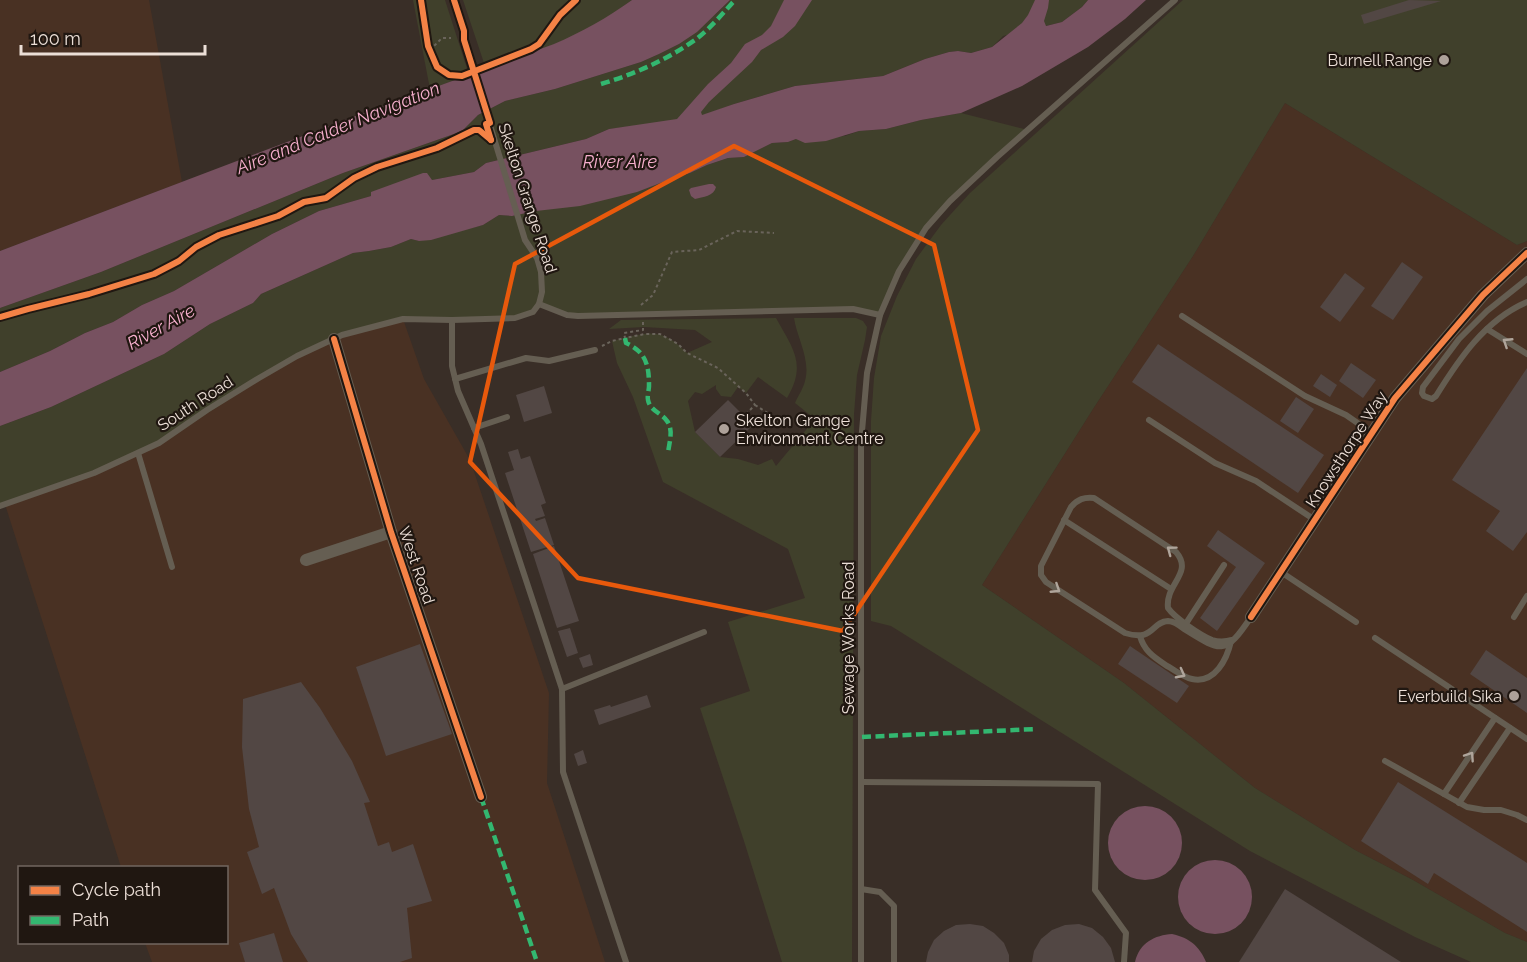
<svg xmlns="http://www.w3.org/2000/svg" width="1527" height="962" font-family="Raleway,sans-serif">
  <rect width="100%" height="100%" fill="#392e27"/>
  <g fill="#493123">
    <polygon points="0,0 149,0 182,182 0,251"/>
    <polygon points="1285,103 1517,245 1527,241 1527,942 1505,933 1413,880 1355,850 1255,788 1124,683 982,585 1093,409 1193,256"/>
    <polygon points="403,319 424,379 470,460 549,693 547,783 605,962 152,962 145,943 226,942 226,868 121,867 2,495 348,327"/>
  </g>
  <g fill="#40402b">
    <polygon points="413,0 445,0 469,75 430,89"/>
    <path d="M463,0h169c-15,11 -30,22 -47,30 -31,17 -66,27 -99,39z"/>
    <polygon points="730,0 1088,0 1082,7 1062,22 1003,36 992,47 971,53 958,51 949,52 925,59 883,76 795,86 734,104 708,114 667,122 609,129 586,139 486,163 474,172 432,180 371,196 319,211 272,234 174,291 142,305 113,322 85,333 50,351 0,372 0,308 101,272 343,173 454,134 463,130 478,115 505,101 555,89 641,62 659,54 679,44 717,13"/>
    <polygon points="1183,0 1527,0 1527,241 1517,245 1285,103 1193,256 1093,409 982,585 1124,683 1255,788 1355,850 1413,880 1505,933 1527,942 1527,962 1471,962 1415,937 1250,851 891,626 871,621 871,421 874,378 881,336 897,296 916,259 941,225 970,193"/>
    <polygon points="961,113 1028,130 997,157 926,228 899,271 880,315 853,309 578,316 539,304 524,316 403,319 342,335 297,356 159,444 94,473 0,506 0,426 51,407 164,354 210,324 253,303 261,294 353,253 369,251 391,247 411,239 419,241 483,225 499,215 512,216 660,182 690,173 707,165 728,158 744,157 772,143 788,142 796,139 845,136 859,131 886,129 921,120"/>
    <path d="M776,318c17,31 31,46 11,80l-29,-21 -12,16 -8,-6 -7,10 -10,-1 -5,-7v-4l-14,9 -7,-2 -7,9 7,31 25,25 18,2 20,6 14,-6 4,7 39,-47 -20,-16c3,-7 8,-14 10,-22 6,-21 -8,-43 -11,-63h62l7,3 4,6 -2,13 -8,35 -3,39 -2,548h-70l-38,-121 -44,-133 50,-17 -22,-69 77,-24 -17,-49 -125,-67 -30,-85 -16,-34 -5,-22c34,-8 48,-16 75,12l25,-11 -17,-12 -51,-3 -35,2 12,-9z"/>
  </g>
  <g fill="#775160">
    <path d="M632,0h98l-33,32 -18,12 -20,10 -18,8 -86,27 -50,12 -27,14 -15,15 -9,4 -111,39 -242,99 -101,36v-57l353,-134 201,-73c28,-12 53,-26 78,-44z"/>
    <polygon points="784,0 812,0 795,26 783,37 761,50 752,62 709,102 701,112 702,115 734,104 795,86 883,76 925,59 949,52 958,51 971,53 992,47 1022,23 1028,15 1035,0 1049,0 1048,8 1044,21 1046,26 1062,22 1082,7 1088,0 1146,0 1125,19 1088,47 1022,86 961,113 921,120 886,129 859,131 826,141 805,143 796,139 788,142 772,143 744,157 728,158 707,165 690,173 676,177 637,192 580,206 536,211 512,216 499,215 483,225 431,240 419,241 411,239 391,247 369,251 353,253 261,294 253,303 210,324 164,354 51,407 0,426 0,372 50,351 85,333 113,322 142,305 174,291 272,234 319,211 371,196 371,192 423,173 427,173 432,180 474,172 486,163 586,139 609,129 677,119 708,84 731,63 745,44 762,35 771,26"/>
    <path d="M709,184h4l3,3c-2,9 -13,10 -21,12l-4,-3 -2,-6 2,-2z"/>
    <circle cx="1145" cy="843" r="37"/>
    <circle cx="1215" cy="897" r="37"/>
    <path d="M1172,934c18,4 27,12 34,28h-71c4,-19 20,-27 37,-28z"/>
  </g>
  <g fill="#524744">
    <polygon points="1409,0 1441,1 1364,24 1361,15"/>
    <polygon points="1402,262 1423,277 1393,320 1371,306"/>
    <polygon points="1345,273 1365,288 1340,322 1320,307"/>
    <polygon points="1158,344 1324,455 1298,493 1132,382"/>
    <polygon points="1351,363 1376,380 1363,398 1339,381"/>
    <polygon points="1527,368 1527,532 1513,551 1486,531 1500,511 1452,480"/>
    <polygon points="1321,374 1337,385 1330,397 1313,386"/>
    <polygon points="544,386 552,413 524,422 516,395"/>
    <polygon points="1296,397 1314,409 1298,433 1280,421"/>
    <polygon points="728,400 753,425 720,457 695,432"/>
    <polygon points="518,449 521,459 530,456 546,503 541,505 545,516 535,519 536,521 545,518 554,545 531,552 505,473 514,470 508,452"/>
    <polygon points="1218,530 1265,563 1217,631 1200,618 1236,567 1207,546"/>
    <polygon points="554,546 579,621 557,628 533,554"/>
    <polygon points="570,628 578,653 567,657 558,631"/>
    <polygon points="420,644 452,734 386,756 356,667"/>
    <polygon points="1130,646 1189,686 1177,703 1118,664"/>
    <polygon points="1486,650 1527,678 1527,713 1470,674"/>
    <polygon points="590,654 593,665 583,668 579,658"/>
    <polygon points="301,682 320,708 352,761 370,802 364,803 378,846 389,842 392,852 413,844 432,901 407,908 412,958 400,962 308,962 291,934 274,888 262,894 247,852 259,847 249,809 242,747 243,699"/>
    <polygon points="647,695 651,707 599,725 594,710 610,705 611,707"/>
    <polygon points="583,750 587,763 578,766 574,754"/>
    <polygon points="1398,782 1527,863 1527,932 1434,873 1428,884 1361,841"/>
    <polygon points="1285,889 1401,962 1239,962"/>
    <polygon points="970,924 983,926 994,933 1004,943 1009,955 1009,962 926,962 928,952 934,940 944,931 956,925"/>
    <polygon points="1079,924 1092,928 1103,937 1111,948 1115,962 1032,962 1034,951 1041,939 1052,930 1065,925"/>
    <polygon points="274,933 283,962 245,962 239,943"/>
  </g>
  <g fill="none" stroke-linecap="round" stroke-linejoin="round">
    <g stroke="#6a645b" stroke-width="2" stroke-dasharray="3 3" stroke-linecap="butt">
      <polyline points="430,50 442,38 451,38"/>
      <polyline points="641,305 653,295 672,252 699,250 737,231 774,233"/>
      <polyline points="643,322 643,330 624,333 625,338 645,334 660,334 678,344 687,353 718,368 746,393 755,405 744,416"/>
      <polyline points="602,346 612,341 625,338"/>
      <polyline points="755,405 774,417"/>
    </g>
    <g stroke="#655e52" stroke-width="6">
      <path d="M1527,279l-40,32 -28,28 -36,48 -1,6 2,3 8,3 4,-3c23,-37 49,-76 91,-94"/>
      <polyline points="539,304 567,315 578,316 853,309 880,315"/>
      <polyline points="1182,316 1305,396 1346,415 1372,433"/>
      <polyline points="452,320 452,366 458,391 481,444 562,689 563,772 626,962"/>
      <polyline points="1487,329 1527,354"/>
      <polyline points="455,379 526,358 549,361 595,350"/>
      <polyline points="1149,420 1215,463 1256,481 1315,520"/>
      <polyline points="474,428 507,417"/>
      <polyline points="138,453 172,567"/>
      <polyline points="0,506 94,473 159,443 207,410 259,378 297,356 342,335 403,319 452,320 515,318 533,312 539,304 542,292 541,272 537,258 525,240 464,40 464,31 454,0"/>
      <polyline points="1064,520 1171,589"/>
      <polyline points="1281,572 1356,622"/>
      <polyline points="1514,617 1527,596"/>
      <polyline points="1185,625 1224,565"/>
      <path d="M1140,636c4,15 14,21 27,30 8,4 16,11 25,13 23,5 35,-20 39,-38"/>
      <polyline points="1375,638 1527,739"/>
      <path d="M1232,640c-7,2 -14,2 -20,0 -12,-5 -37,-22 -44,-32 -3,-24 26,-35 8,-56l-82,-54c-10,-1 -16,1 -23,9l-30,59v9l5,7 79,51c29,9 26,-11 43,-12 6,0 11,4 16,8 37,23 41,27 67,-12"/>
      <polyline points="562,689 704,632"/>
      <polyline points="1385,761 1467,807 1484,810 1501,810 1517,815 1527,820"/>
      <polyline points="862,782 1098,784 1095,890 1126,933 1124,962"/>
      <polyline points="1444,794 1495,718"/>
      <polyline points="1459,803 1510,728"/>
      <polyline points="861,889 880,892 894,906 894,962"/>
      <polyline points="861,962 861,443 867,373 880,315 899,271 926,228 950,201 997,157 1175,0"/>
    </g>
    <g stroke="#655e52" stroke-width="12">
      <polyline points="334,339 391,532 481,797"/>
      <polyline points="306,560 391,532"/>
      <polyline points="1251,617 1395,398 1483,295 1527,253"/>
    </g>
    <g stroke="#33b770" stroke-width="4.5" stroke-dasharray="9 4.5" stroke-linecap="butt">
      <path d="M601,84c34,-10 65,-24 94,-44 15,-11 28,-27 40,-40"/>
      <path d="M625,338l1,5c20,9 23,22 23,43 0,4 -2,10 -1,14 2,11 14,13 19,21 7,9 2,22 1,32"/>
      <polyline points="862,737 1037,729"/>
      <polyline points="481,797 537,962"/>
    </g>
    <g stroke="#201711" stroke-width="10">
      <g id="cycleway">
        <polyline points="421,0 428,46 437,67 449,75 462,76 531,49 539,44 560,15 576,0"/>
        <polyline points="454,0 464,31 464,40 490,123 486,124 491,140"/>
        <polyline points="0,317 28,309 89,294 154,274 179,261 196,247 219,235 278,216 304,202 326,198 354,178 377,167 437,148 474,130 479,130 491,140"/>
        <polyline points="334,339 391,532 481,797"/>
        <polyline points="1251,617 1395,398 1483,295 1527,253"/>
      </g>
    </g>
    <use href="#cycleway" stroke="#f48246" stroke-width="6"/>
  </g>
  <defs><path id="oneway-chevron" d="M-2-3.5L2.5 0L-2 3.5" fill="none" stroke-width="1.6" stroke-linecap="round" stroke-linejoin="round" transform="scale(1.5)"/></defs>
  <g stroke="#afa59b">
    <use href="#oneway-chevron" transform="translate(1507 342) rotate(-147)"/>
    <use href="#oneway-chevron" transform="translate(1171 550) rotate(-143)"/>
    <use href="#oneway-chevron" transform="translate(1056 589) rotate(33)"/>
    <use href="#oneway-chevron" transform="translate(1181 674) rotate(28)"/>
    <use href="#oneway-chevron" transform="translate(1470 756) rotate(-56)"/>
  </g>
  <path fill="none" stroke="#e8590c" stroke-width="4.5" stroke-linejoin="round" d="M734,146l200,99 44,185 -135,201 -265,-53 -108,-116 45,-198z"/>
  <g fill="#ada199" stroke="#201711" stroke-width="2">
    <circle cx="1444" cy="60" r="6"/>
    <circle cx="724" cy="429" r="6"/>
    <circle cx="1514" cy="696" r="6"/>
  </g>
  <g text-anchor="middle" stroke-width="4.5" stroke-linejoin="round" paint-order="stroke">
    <g font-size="16" fill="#ecdfd7" stroke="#201711" text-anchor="end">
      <text x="1432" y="66">Burnell Range</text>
      <text x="736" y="426" text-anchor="start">Skelton Grange<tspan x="736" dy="18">Environment Centre</tspan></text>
      <text x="1502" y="702">Everbuild Sika</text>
    </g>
    <g font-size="16" fill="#ecdfd7" stroke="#201711">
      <text transform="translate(528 198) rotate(72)" y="6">Skelton Grange Road</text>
      <text transform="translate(195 403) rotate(-33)" y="6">South Road</text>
      <text transform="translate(1346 449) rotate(-57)" y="6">Knowsthorpe Way</text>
      <text transform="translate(417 565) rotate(71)" y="6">West Road</text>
      <text transform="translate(848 638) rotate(-90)" y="6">Sewage Works Road</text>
    </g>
    <g font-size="18" font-style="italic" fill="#f6afcd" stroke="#201711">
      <text transform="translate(338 128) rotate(-22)" y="6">Aire and Calder Navigation</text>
      <text x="620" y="168">River Aire</text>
      <text transform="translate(161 327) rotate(-29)" y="6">River Aire</text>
    </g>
  </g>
  <rect x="18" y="866" width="210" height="78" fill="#201711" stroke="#726760" stroke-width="1.5"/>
  <rect x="30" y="886" width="30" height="9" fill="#f48246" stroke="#726760" stroke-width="1.5"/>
  <text x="72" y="896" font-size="18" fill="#ecdfd7">Cycle path</text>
  <rect x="30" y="916" width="30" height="9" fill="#33b770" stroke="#726760" stroke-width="1.5"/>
  <text x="72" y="926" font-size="18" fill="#ecdfd7">Path</text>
  <path d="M21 45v9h184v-9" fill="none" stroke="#ecdfd7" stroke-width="3"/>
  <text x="30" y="45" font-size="18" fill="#ecdfd7" stroke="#201711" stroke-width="4.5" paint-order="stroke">100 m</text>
</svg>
